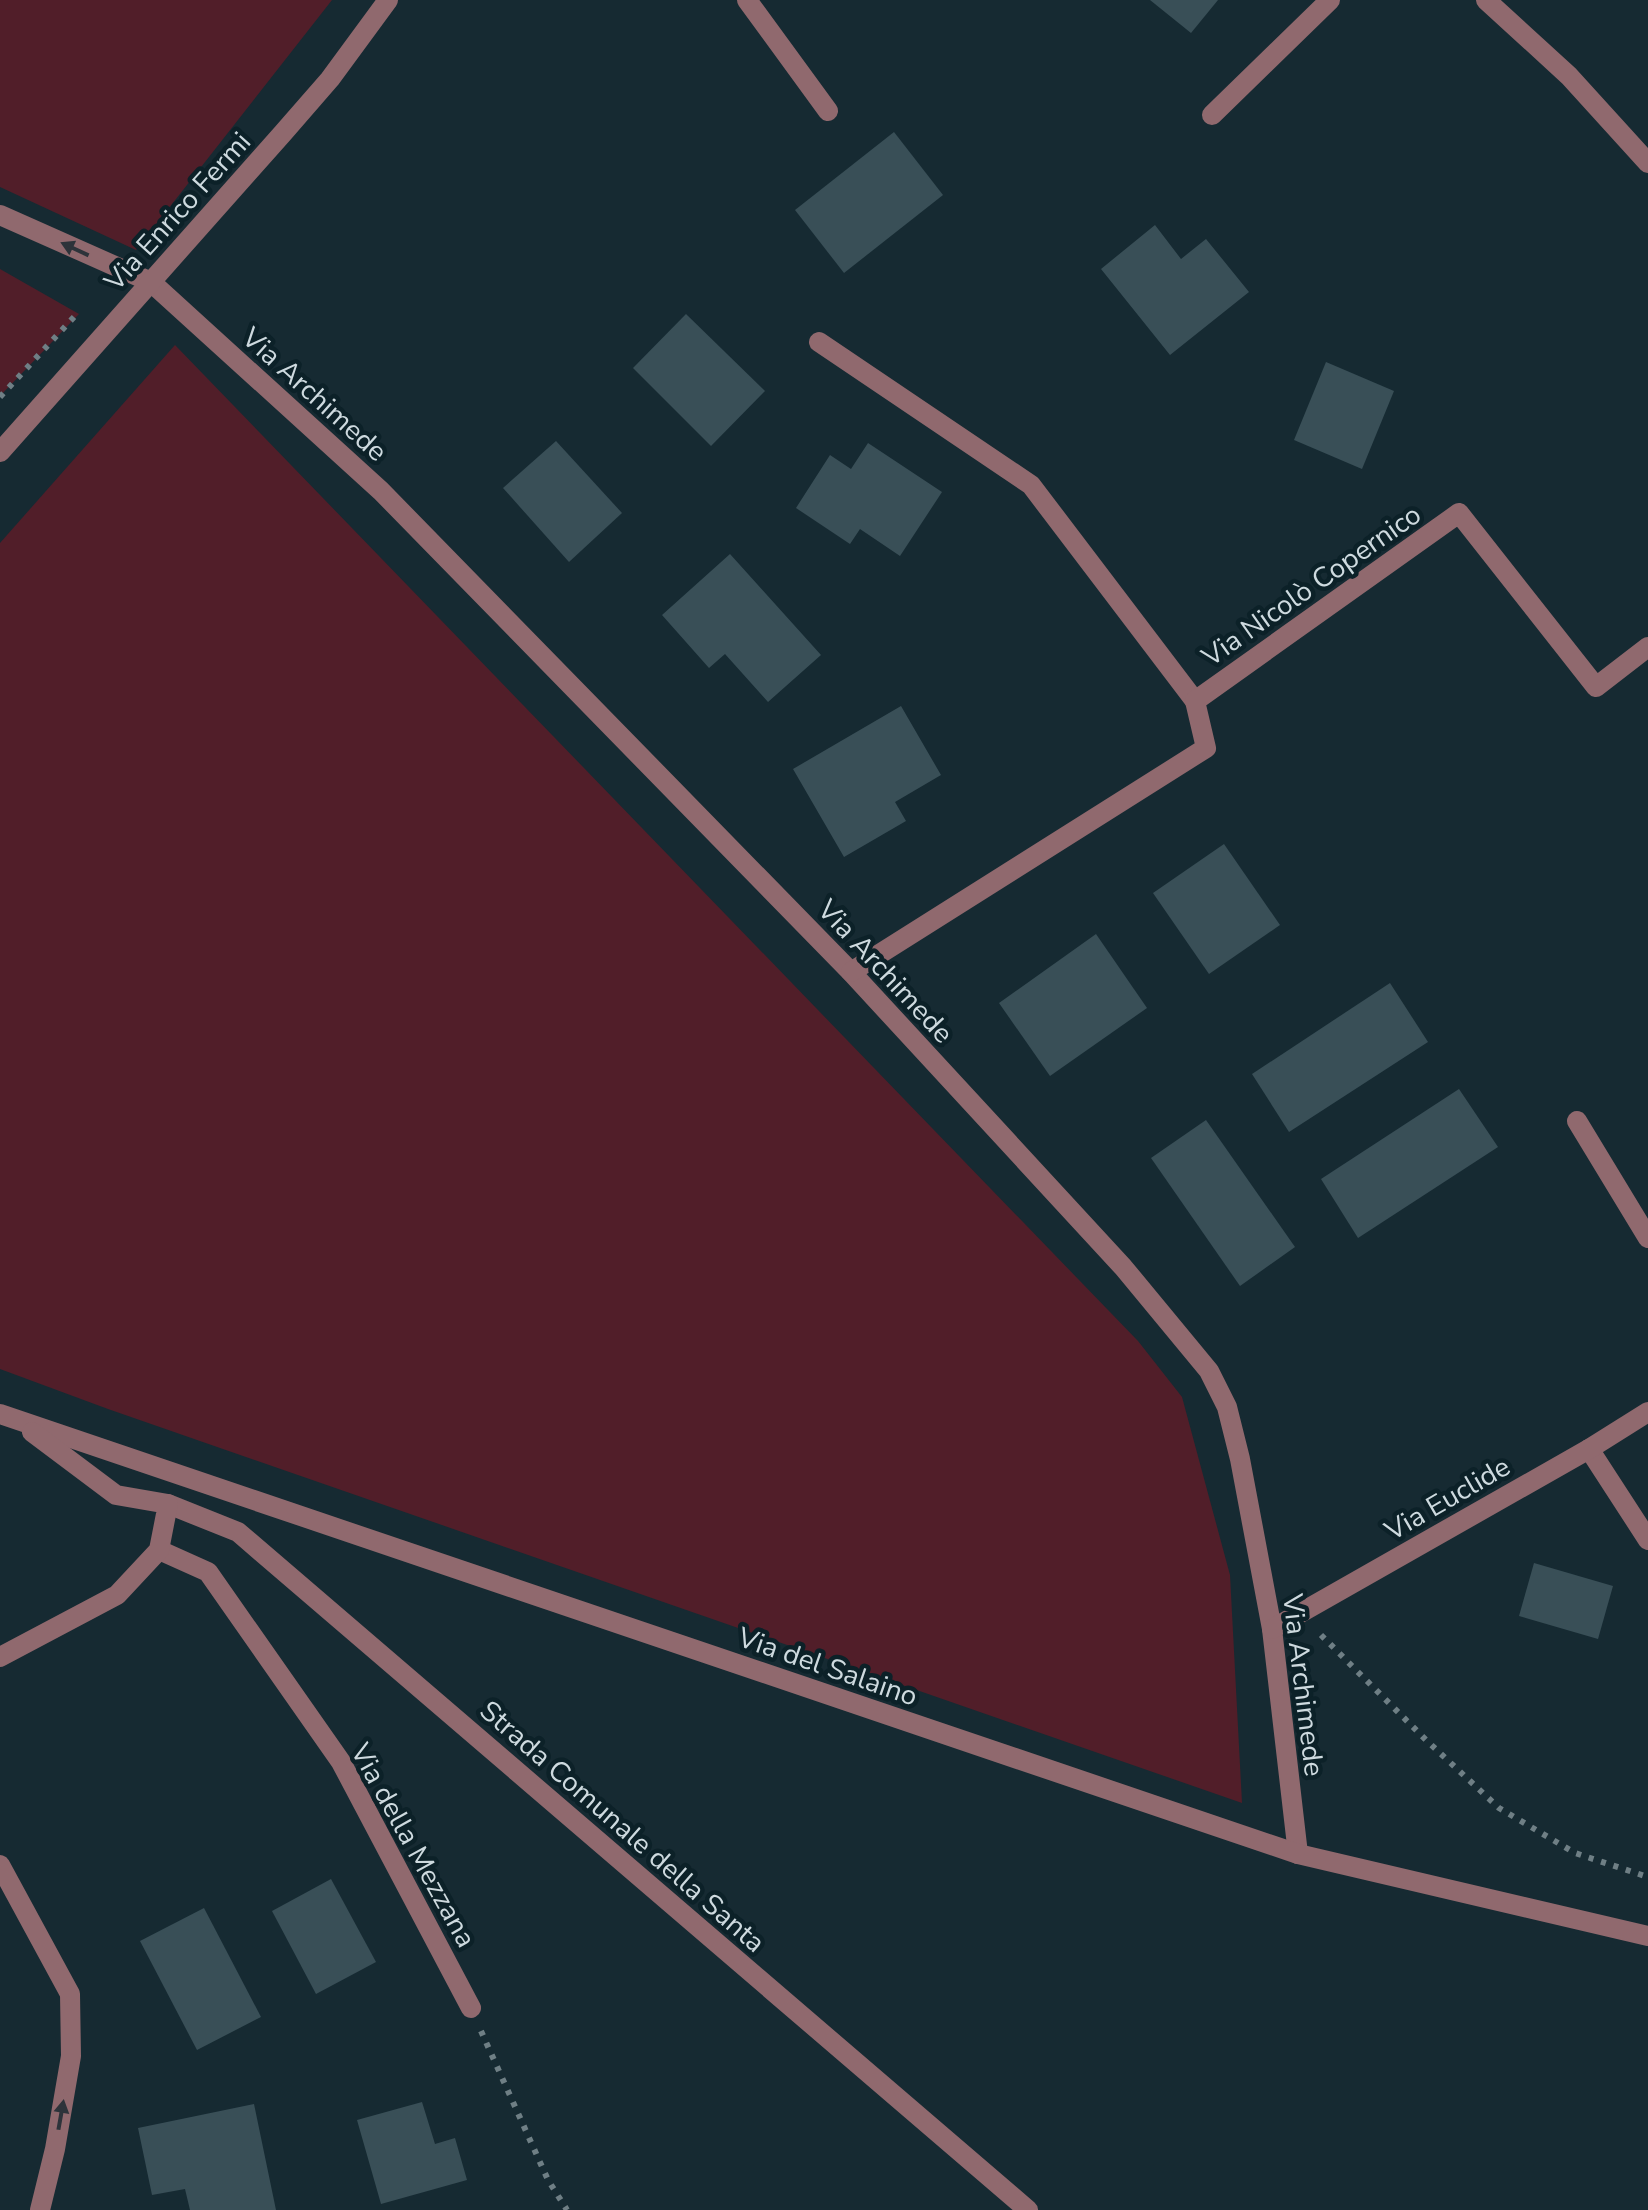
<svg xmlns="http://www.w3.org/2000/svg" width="1648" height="2210" font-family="'Nunito Sans',sans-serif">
  <rect width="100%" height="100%" fill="#162a32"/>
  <g fill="#511e29">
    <polygon points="0,0 332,0 136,250 0,187"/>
    <polygon points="0,269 79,314 0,396"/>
    <polygon points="175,345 1138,1341 1182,1397 1230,1575 1242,1803 108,1409 0,1369 0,543"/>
  </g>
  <g fill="#394f57">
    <polygon points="1150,0 1218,0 1191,33"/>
    <polygon points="894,132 943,195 844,273 795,210"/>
    <polygon points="1155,225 1181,259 1206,239 1249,292 1170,355 1101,269"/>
    <polygon points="686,314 765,391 711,446 633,368"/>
    <polygon points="1326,362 1394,391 1362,469 1294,440"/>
    <polygon points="556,441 622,513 569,562 503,488"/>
    <polygon points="868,443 942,492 900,556 860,529 850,544 796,508 830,455 851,469"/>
    <polygon points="730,554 821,655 768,702 725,654 709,668 662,615"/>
    <polygon points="901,706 941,775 895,802 906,821 844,857 793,769"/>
    <polygon points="1224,844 1280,925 1209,974 1153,893"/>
    <polygon points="1096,934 1147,1008 1050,1076 999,1003"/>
    <polygon points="1390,983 1428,1042 1289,1132 1252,1074"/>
    <polygon points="1459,1089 1498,1147 1358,1238 1321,1179"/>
    <polygon points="1206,1120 1295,1247 1240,1286 1151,1158"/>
    <polygon points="1534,1563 1613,1586 1598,1639 1519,1616"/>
    <polygon points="331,1879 376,1962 316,1994 272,1911"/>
    <polygon points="204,1908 261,2017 197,2050 140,1941"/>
    <polygon points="422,2102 435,2144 455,2138 467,2180 381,2204 357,2120"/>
    <polygon points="254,2104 276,2210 190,2210 185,2189 152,2195 138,2128"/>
  </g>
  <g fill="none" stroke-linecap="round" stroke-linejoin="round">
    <g stroke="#6f7f85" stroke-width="6" stroke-dasharray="5 8" stroke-linecap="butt">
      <polyline points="0,397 74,317"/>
      <polyline points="1321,1635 1426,1740 1499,1808 1575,1853 1648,1877"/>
      <polyline points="481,2031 548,2180 567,2210"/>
    </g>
    <g stroke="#90696e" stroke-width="20">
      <polyline points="747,0 828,111"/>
      <polyline points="1486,0 1569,76 1648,163"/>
      <polyline points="1212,115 1330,0"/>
      <polyline points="0,215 151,282 381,491 851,972 1123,1267 1209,1371 1227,1407 1240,1459 1272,1629 1298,1854"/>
      <polyline points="819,342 1031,485 1195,701"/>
      <polyline points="851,972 1206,748 1195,701 1459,513 1596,687 1648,647"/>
      <polyline points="1577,1121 1648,1238"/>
      <polyline points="0,1414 1298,1854 1648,1936"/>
      <polyline points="1589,1449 1648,1540"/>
      <polyline points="168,1504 238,1532 1028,2210"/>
      <polyline points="159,1550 208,1572 341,1762 471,2008"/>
      <polyline points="1272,1629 1589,1449 1648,1412"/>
      <polyline points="0,1657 117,1595 159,1550 168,1504 116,1495 32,1432"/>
      <polyline points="0,1865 70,1994 71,2056 55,2149 40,2210"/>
    </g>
    <polyline stroke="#90696e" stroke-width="20" points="0,452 283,133 330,79 388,0"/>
  </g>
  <defs><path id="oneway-solid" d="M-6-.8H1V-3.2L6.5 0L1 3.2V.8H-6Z" transform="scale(2.5)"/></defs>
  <g fill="#2d333a">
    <use href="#oneway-solid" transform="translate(75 249) rotate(-155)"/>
    <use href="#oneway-solid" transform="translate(61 2115) rotate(-80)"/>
  </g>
  <g text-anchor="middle" stroke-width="9" stroke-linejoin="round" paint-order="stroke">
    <g font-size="28" fill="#cedadf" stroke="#0c2128">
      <text transform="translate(177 211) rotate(-48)" y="10">Via Enrico Fermi</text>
      <text transform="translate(315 394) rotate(42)" y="10">Via Archimede</text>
      <text transform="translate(1311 585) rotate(-35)" y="10">Via Nicolò Copernico</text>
      <text transform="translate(886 971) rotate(47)" y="10">Via Archimede</text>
      <text transform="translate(1447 1498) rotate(-30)" y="10">Via Euclide</text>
      <text transform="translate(828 1666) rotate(19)" y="10">Via del Salaino</text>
      <text transform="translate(1304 1685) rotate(83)" y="10">Via Archimede</text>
      <text transform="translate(623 1826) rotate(41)" y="10">Strada Comunale della Santa</text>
      <text transform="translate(414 1845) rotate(61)" y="10">Via della Mezzana</text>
    </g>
  </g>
</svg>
